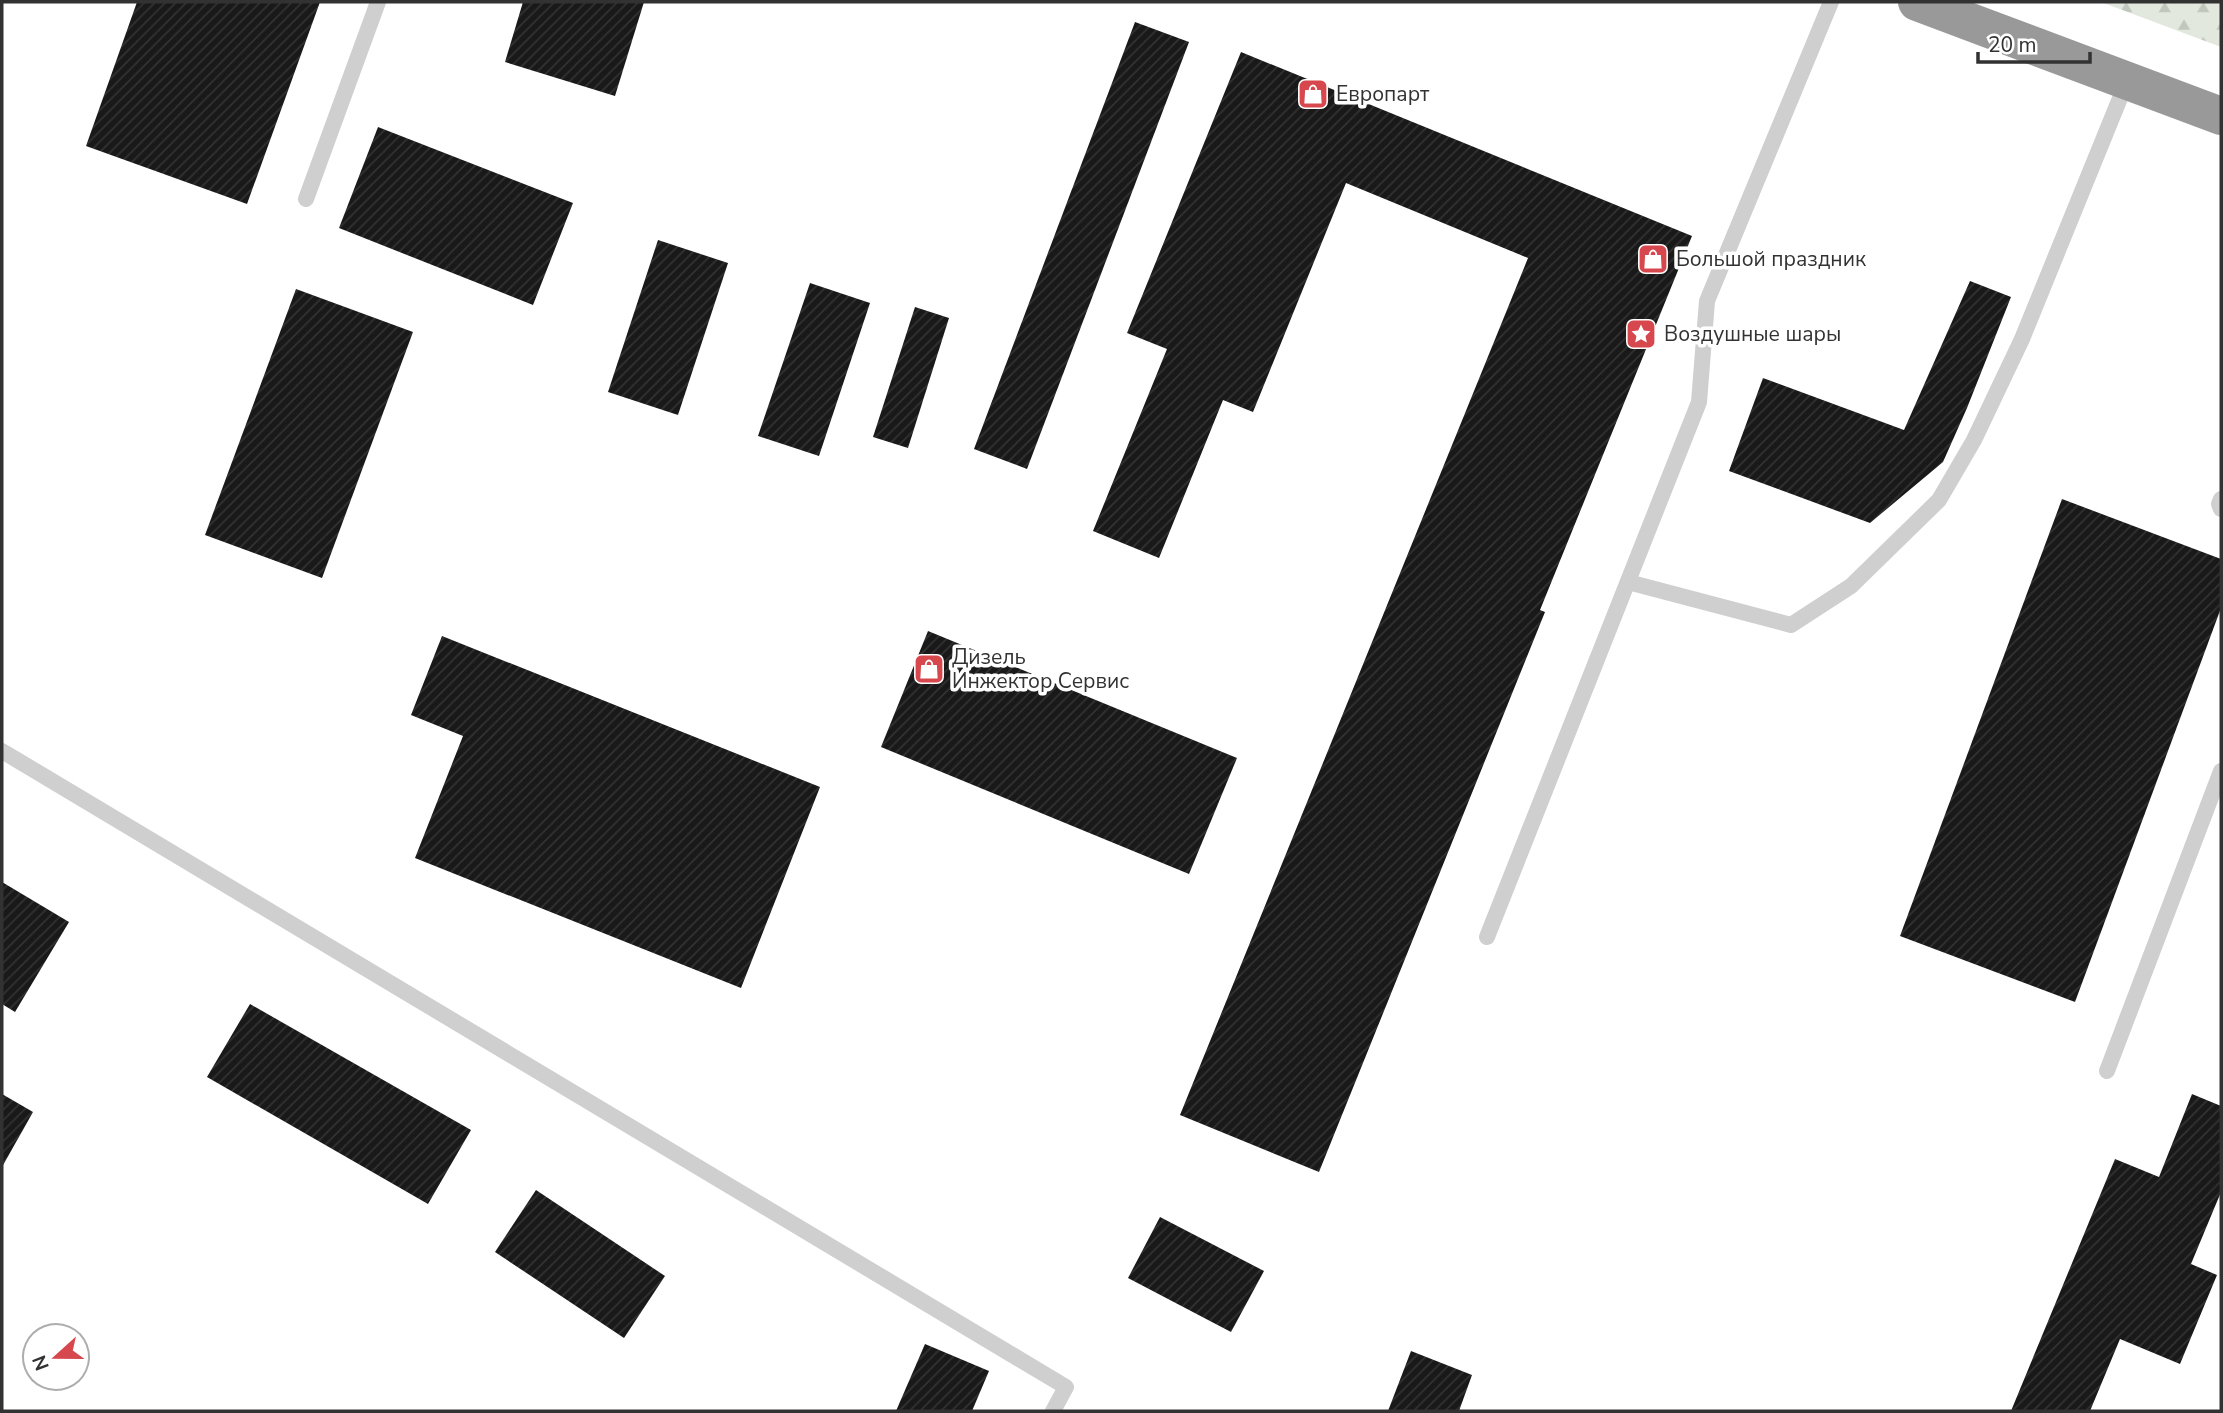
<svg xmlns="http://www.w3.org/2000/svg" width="2223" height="1413" font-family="'Nunito Sans',sans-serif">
  <defs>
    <pattern id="forest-firs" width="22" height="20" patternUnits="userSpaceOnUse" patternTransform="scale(1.75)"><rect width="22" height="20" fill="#e2e8dd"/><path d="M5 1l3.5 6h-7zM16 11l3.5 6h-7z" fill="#c2c7be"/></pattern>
    <pattern id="building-hatch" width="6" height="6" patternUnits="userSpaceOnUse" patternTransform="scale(1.75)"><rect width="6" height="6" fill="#191919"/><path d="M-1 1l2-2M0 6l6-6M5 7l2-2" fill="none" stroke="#323232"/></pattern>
  </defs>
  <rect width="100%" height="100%" fill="#fff"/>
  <polygon fill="url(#forest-firs)" points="2101,2 2221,2 2221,47"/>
  <g fill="url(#building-hatch)">
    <polygon points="137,2 320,2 247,204 86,146"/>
    <polygon points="523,2 644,2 615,96 505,62"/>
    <polygon points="1135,22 1189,42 1027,469 974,449"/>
    <polygon points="1241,52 1692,236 1540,610 1545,612 1319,1172 1180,1115 1528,258 1346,183 1253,412 1223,400 1159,558 1093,531 1167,349 1127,333"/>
    <polygon points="378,127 573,203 533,305 339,228"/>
    <polygon points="658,240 728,263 678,415 608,392"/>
    <polygon points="1970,281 2011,297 1967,408 1943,462 1870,523 1729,471 1763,378 1904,430"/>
    <polygon points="810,283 870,303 819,456 758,436"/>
    <polygon points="296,289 413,332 322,578 205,535"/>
    <polygon points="915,307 949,318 908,448 873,437"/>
    <polygon points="2062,499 2221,559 2221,608 2075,1002 1900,936"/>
    <polygon points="928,631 1237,758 1189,874 881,747"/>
    <polygon points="442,636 820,787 741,988 415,858 463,736 411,715"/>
    <polygon points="2,882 69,922 15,1012 2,1004"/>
    <polygon points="250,1004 471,1130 428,1204 207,1077"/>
    <polygon points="2,1094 33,1112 2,1167"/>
    <polygon points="2192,1094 2221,1106 2221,1192 2191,1264 2217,1275 2180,1364 2120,1339 2090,1411 2011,1411 2115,1159 2159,1177"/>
    <polygon points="536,1190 665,1276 624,1338 495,1252"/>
    <polygon points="1160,1217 1264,1271 1231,1332 1128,1278"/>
    <polygon points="925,1344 989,1371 972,1411 896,1411"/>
    <polygon points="1411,1351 1472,1375 1459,1411 1388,1411"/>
  </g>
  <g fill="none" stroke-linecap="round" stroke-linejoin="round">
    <g stroke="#cfcfcf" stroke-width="16">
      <polyline points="306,199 378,2"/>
      <polyline points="2221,499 2219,504 2221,509"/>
      <polyline points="1628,582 1791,625 1851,586 1939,500 1974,440 2022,339 2127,81"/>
      <polyline points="2,751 1066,1387 1053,1411"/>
      <polyline points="1487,937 1699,402 1707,301 1831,2"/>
      <polyline points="2107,1071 2221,771"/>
    </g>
    <polyline stroke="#999" stroke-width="38" points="1917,2 2221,116"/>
  </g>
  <defs>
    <g id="shop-square" transform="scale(1.575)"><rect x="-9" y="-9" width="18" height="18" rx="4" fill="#d6484d" stroke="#fff"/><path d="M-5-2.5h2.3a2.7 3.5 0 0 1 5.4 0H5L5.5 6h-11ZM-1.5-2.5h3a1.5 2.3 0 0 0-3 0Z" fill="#fff"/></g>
    <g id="sight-square" transform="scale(1.575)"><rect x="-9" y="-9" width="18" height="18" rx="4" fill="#d6484d" stroke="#fff"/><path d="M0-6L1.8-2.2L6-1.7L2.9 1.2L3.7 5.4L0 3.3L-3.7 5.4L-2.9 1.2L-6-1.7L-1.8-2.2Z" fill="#fff"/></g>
  </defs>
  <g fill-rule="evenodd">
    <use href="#shop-square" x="1313" y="94"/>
    <use href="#shop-square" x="1653" y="259"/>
    <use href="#sight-square" x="1641" y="334"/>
    <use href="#shop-square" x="929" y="669"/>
  </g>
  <g text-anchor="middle" stroke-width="7" stroke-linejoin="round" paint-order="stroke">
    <g font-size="21" fill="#323232" stroke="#fff" text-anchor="start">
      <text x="1336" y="101">Европарт</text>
      <text x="1676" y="266">Большой праздник</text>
      <text x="1664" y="341">Воздушные шары</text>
      <text x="952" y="664">Дизель<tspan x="952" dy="24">Инжектор Сервис</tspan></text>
    </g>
  </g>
  <rect width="2223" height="1413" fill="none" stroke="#323232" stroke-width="7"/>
  <g transform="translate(56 1357) rotate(249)"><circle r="33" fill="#ffffff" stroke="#adadad" stroke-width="2"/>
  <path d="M0-5L12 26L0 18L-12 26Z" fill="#d6484d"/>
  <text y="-10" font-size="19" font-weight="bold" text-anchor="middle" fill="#323232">N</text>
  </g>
  <path d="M1978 52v10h112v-10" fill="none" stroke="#323232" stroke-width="3.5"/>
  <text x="1988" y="52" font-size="21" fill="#323232" stroke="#ffffff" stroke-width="5" paint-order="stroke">20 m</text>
</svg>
